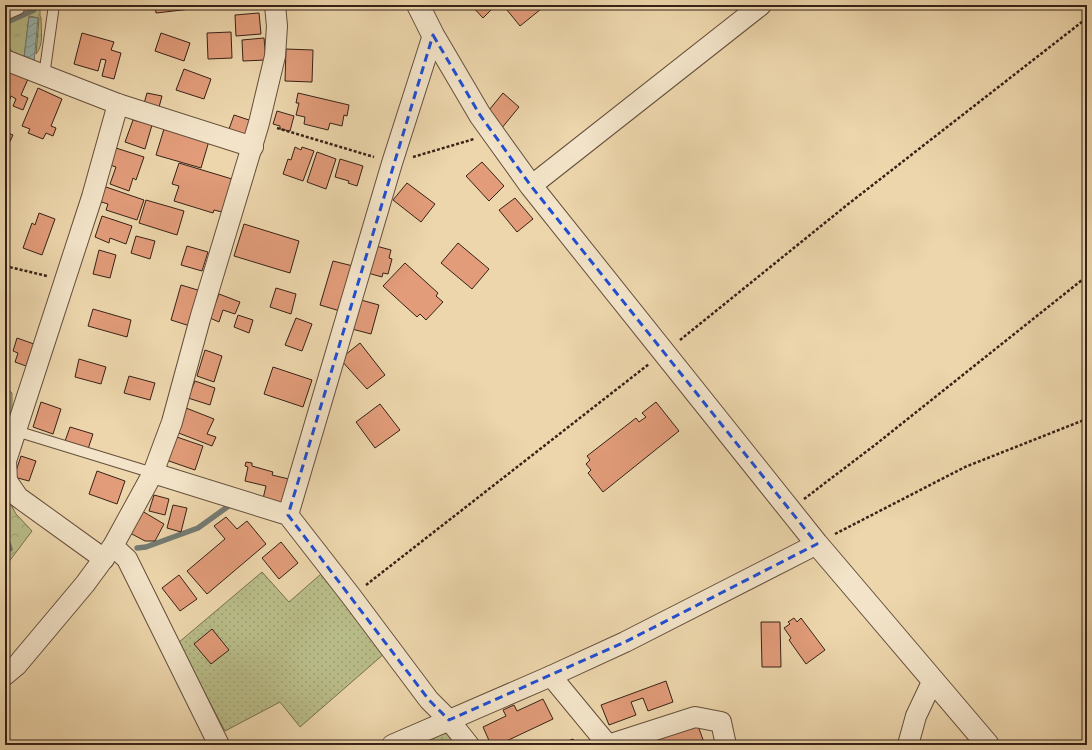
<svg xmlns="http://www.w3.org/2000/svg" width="1092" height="750" font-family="'Libre Bodoni',serif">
  <defs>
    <pattern id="grass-tufts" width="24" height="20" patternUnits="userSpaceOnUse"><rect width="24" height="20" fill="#b9bd89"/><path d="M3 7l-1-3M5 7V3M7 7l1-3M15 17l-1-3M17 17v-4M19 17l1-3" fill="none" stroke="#a0a276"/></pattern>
    <pattern id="forest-crowns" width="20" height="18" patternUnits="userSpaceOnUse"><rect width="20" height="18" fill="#b9bd89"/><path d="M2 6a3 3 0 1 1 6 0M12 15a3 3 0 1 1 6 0" fill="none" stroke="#a0a276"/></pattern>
    <pattern id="park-dots" width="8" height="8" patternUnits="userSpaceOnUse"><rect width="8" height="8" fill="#b9bd89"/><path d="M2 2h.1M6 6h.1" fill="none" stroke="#a0a276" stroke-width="1.8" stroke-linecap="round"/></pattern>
    <pattern id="water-waves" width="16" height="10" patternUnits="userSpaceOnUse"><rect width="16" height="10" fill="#9bb7b1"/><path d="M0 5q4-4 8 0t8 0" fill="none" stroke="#7f948f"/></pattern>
  </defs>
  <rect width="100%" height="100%" fill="#edd6ac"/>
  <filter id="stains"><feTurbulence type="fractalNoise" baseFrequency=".005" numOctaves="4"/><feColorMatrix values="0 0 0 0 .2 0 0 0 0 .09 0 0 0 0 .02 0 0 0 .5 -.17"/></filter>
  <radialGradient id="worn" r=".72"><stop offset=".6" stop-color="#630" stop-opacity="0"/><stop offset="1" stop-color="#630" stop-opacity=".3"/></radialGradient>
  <path fill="url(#grass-tufts)" stroke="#787050" d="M36,5h4v11l1,2c0,12 3,27 -5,36l3,-36 -10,-2 -5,42h-7l-12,-16 3,-8 -3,-10 30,-14z"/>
  <g fill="url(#forest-crowns)" stroke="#787050">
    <polygon points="5,387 12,393 12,417 5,417"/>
    <polygon points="5,494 16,514 32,531 5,567"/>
  </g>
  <g fill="url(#park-dots)" stroke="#787050">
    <polygon points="262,572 289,602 321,574 385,653 300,727 280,702 225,731 178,643"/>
    <polygon points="446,731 457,745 413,745"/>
  </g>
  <polygon fill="url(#water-waves)" stroke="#737b73" points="29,17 38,18 34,63 24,58"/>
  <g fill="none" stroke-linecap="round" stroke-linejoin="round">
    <g stroke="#737b73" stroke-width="5.5">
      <polyline points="5,23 34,10 35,5"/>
      <polyline points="5,535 10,549"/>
      <polyline points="137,548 146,547 198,528 230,505"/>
    </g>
  </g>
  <g fill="#e29c7a" stroke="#362217">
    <polygon points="155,5 191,5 191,9 156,13"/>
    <polygon points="471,5 496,5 483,18"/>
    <polygon points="512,5 546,5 520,26 507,10"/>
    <polygon points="259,13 261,34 236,36 235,15"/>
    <polygon points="231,32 232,58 208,59 207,33"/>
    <polygon points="82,33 114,42 111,50 121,53 114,79 102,76 106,60 101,59 98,71 74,64"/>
    <polygon points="161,33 190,43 184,61 155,51"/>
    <polygon points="264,38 266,60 243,61 242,40"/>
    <polygon points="286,49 313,50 312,82 285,81"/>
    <polygon points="5,68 28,79 21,95 28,98 23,110 13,106 16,99 11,96 9,102 5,100"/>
    <polygon points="184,69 211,79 204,99 176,90"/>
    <polygon points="38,88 62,99 51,126 56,128 53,136 46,133 43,139 28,133 30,129 22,126"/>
    <polygon points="147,93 162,96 158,111 143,107"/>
    <polygon points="298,93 349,105 347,116 344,115 342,126 330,123 328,130 304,124 305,117 296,115 299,103 296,103"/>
    <polygon points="503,93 519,107 501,129 485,115"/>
    <polygon points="277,111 294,116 290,131 280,129 280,126 273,124"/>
    <polygon points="234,115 255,122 249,139 228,132"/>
    <polygon points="133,120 152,125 145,149 125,142"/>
    <polygon points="164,129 209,141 201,168 156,155"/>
    <polygon points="5,132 13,135 5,152"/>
    <polygon points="295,147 301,150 302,147 314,151 303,181 283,174 288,159 291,160"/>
    <polygon points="116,148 144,157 136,180 133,178 129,191 110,184 116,167 110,165"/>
    <polygon points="317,152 336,159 326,189 307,182"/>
    <polygon points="340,159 363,166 357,186 348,183 349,181 335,177"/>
    <polygon points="482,162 504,186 489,201 466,176"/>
    <polygon points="179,163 232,179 222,212 214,210 213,213 174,201 179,186 172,184"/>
    <polygon points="407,183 435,204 421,222 393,200"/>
    <polygon points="103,186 144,200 137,220 106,210 108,204 98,201"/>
    <polygon points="515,198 533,219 517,232 499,210"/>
    <polygon points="146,200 184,211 177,235 139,223"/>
    <polygon points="39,213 55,219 42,255 23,248 32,223 35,225"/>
    <polygon points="102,216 132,226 126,244 110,238 109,243 95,237"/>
    <polygon points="244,224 299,241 290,273 234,256"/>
    <polygon points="136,236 155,241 150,259 131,253"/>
    <polygon points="458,243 489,269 472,289 441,263"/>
    <polygon points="187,246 208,252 202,271 181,265"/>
    <polygon points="376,246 391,250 389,258 392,259 388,274 383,273 382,277 368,273"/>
    <polygon points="99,250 116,255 110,278 93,274"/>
    <polygon points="333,261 353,266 340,311 320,305"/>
    <polygon points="405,263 438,293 436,296 443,302 426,320 420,314 417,317 383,286"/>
    <polygon points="181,285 201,291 190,326 171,320"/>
    <polygon points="276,288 296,294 291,314 270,307"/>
    <polygon points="219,294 240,302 235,314 223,310 219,322 210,318"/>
    <polygon points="361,300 379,305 371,334 352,329"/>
    <polygon points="93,309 131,320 127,337 88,326"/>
    <polygon points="238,315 253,320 249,333 234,327"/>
    <polygon points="296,318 312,324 302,351 285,345"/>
    <polygon points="17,338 34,344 26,366 15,362 18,353 13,351"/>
    <polygon points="360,343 385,375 367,389 340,359"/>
    <polygon points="205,350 222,356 214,382 197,376"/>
    <polygon points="79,359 106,367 101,384 75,377"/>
    <polygon points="273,367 312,380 303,407 264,394"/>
    <polygon points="129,376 155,383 150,400 124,393"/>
    <polygon points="195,381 215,388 210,405 188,398"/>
    <polygon points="41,402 61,409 53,434 33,427"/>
    <polygon points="656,402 679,431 603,492 588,473 591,470 586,464 590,460 587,456 636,418 639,422 646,417 642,413"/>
    <polygon points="380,404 400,430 375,448 356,422"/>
    <polygon points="186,408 214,419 207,434 216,437 212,446 176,432"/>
    <polygon points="70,427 93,434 87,452 64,444"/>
    <polygon points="174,436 203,446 195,470 166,460"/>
    <polygon points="21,456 36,461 29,481 14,477"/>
    <polygon points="246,462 252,463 252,466 273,472 272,475 293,480 286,508 262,503 266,486 245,481 248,467 245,466"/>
    <polygon points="97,471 125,481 117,504 89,494"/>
    <polygon points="154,495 169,499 165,515 149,511"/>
    <polygon points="173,505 187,508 181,532 167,528"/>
    <polygon points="142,511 164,524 155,541 145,541 130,533"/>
    <polygon points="226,517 237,529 247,521 266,544 207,594 187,571 225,539 214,526"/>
    <polygon points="281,542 298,563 279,579 262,558"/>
    <polygon points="179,575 197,599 180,611 162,588"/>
    <polygon points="794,618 797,622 801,618 825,650 806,664 789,640 791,638 784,628 790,624 788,622"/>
    <polygon points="761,622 780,622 781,667 762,667"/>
    <polygon points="212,629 229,650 211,664 194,644"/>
    <polygon points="666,681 673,702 648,711 643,698 631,702 636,715 609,725 601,705"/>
    <polygon points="543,699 553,719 498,745 491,745 483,727 506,716 503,710 514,705 517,711"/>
    <polygon points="698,726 705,745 677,745 676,743 670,745 641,745"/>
    <polygon points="573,739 576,745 558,745"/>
  </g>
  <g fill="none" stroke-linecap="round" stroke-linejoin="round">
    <g stroke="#644f3c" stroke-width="12">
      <g id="service">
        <polyline points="5,15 19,9"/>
        <polyline points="44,76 54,5"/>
        <polyline points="16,431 153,473"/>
      </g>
    </g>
    <g stroke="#644f3c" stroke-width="22">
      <g id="minor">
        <polyline points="5,60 118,104 253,147"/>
        <polyline points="531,186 761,5"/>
        <polyline points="153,473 288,515 351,596 429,700 449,720 469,745"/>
        <polyline points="288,515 392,163 433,35"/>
        <polyline points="113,546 127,559 219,745"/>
        <polyline points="104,559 18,497 7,481 6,461 92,197 118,104"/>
        <polyline points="5,675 17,665 85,584 113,546 153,473 172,422 200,319 259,123 275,56 277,26 275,5"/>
        <polyline points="551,676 608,745"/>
        <polyline points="392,745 551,676 625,642 817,544"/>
        <polyline points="608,745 695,717 721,722 726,745"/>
        <polyline points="908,745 916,716 933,680"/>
      </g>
    </g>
    <g stroke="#644f3c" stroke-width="24">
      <polyline id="tertiary" points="418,5 433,35 480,115 531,186 817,544 988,745"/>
    </g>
    <g stroke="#362217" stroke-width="2.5" stroke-dasharray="3 2" stroke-linecap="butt">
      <polyline points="277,128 374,157"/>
      <polyline points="413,157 474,139"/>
      <polyline points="5,266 47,276"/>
      <polyline points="680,340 847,205 1087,18"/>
      <polyline points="804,499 875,445 1087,276"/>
      <polyline points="835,534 965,467 1084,420 1087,417"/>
      <polyline points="366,585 649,364"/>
    </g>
    <use href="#service" stroke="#f3e4c9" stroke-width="10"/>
    <use href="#minor" stroke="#f3e4c9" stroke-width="20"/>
    <use href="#tertiary" stroke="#f3e4c9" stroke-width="22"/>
  </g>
  <path fill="none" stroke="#1d4ed8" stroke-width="3" stroke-dasharray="8 5" stroke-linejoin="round" d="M433,35l47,80 51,71 286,358 -192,98 -176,78 -20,-20 -141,-185z"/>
  <rect width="1092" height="750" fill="none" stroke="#edd6ac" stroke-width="20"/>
  <rect x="6" y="6" width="1080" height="738" fill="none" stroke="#362217" stroke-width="2"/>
  <rect x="10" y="10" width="1072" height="730" fill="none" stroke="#362217"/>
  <rect width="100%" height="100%" filter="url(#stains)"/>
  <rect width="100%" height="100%" fill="url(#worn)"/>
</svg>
